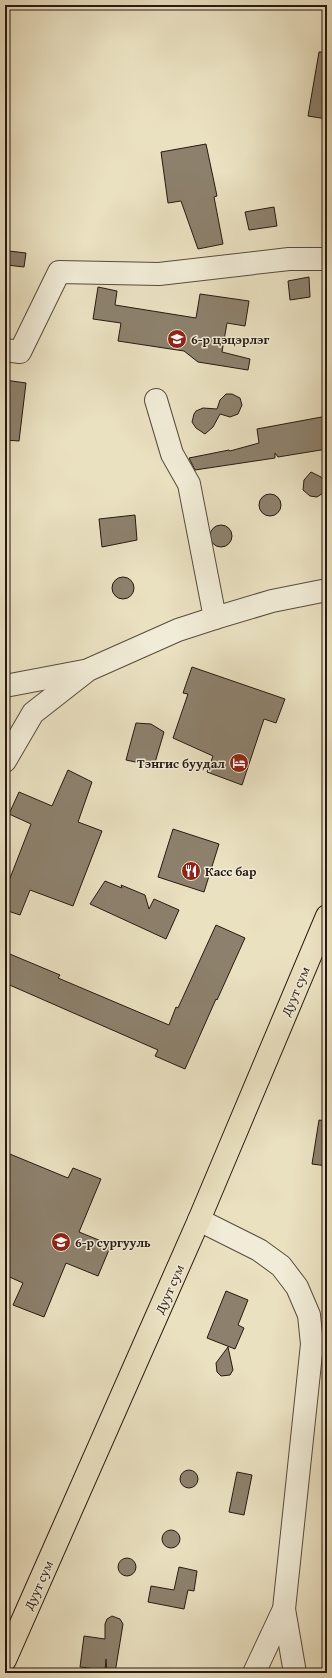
<svg xmlns="http://www.w3.org/2000/svg" width="332" height="1678" font-family="'Gentium Book Plus',serif">
  <rect width="100%" height="100%" fill="#eae1c1"/>
  <filter id="stains"><feTurbulence type="fractalNoise" baseFrequency=".005" numOctaves="4"/><feColorMatrix values="0 0 0 0 .2 0 0 0 0 .09 0 0 0 0 .02 0 0 0 .5 -.17"/></filter>
  <radialGradient id="worn" r=".72"><stop offset=".6" stop-color="#630" stop-opacity="0"/><stop offset="1" stop-color="#630" stop-opacity=".3"/></radialGradient>
  <g fill="#8d816d" stroke="#281912">
    <polygon points="319,52 327,52 327,119 308,116"/>
    <polygon points="206,144 217,196 214,197 223,244 198,249 181,201 168,203 161,152"/>
    <polygon points="274,207 277,226 249,230 245,212"/>
    <polygon points="9,251 26,253 24,267 7,265"/>
    <polygon points="309,277 310,297 290,300 288,281"/>
    <polygon points="98,287 117,291 115,305 196,318 200,294 249,301 245,326 227,323 222,352 250,359 248,370 198,362 184,351 118,341 121,323 93,319"/>
    <polygon points="5,380 26,383 19,441 5,440"/>
    <polygon points="226,394 232,394 240,398 242,405 238,414 230,417 220,414 213,427 205,434 196,428 192,422 194,414 196,411 203,408 217,409 220,400"/>
    <polygon points="327,416 327,449 278,457 275,453 275,458 195,470 189,458 229,450 230,451 259,443 257,429"/>
    <polygon points="311,472 321,477 325,482 326,486 323,493 317,497 310,496 303,490 304,480"/>
    <circle cx="270" cy="505" r="11"/>
    <polygon points="135,515 137,540 102,547 99,519"/>
    <circle cx="221" cy="536" r="11"/>
    <circle cx="123" cy="588" r="11"/>
    <polygon points="192,667 285,699 276,723 264,719 242,785 207,772 213,756 173,738 188,694 183,693"/>
    <polygon points="136,723 151,724 164,732 154,766 126,760"/>
    <polygon points="68,770 92,782 78,822 102,831 73,906 30,890 20,915 5,910 5,891 31,824 9,814 19,792 52,806"/>
    <polygon points="173,829 219,844 204,892 158,877"/>
    <polygon points="105,881 122,888 121,885 145,895 149,909 154,899 179,910 166,939 90,904"/>
    <polygon points="216,925 245,938 217,1000 216,999 185,1069 155,1056 158,1050 5,983 5,952 60,975 58,978 169,1025 176,1007 178,1008"/>
    <polygon points="319,1120 327,1121 327,1166 312,1164"/>
    <polygon points="5,1152 68,1178 73,1168 101,1179 79,1232 111,1245 98,1276 66,1263 44,1317 13,1305 23,1283 5,1275"/>
    <polygon points="226,1291 248,1300 238,1325 244,1328 235,1349 207,1338"/>
    <polygon points="228,1347 233,1370 230,1375 221,1376 217,1372 216,1363"/>
    <circle cx="189" cy="1479" r="9"/>
    <polygon points="237,1472 252,1475 244,1515 229,1512"/>
    <circle cx="171" cy="1539" r="9"/>
    <circle cx="127" cy="1567" r="9"/>
    <polygon points="179,1567 197,1571 194,1591 188,1590 184,1609 148,1602 151,1586 174,1590"/>
    <polygon points="112,1616 120,1619 123,1624 115,1673 107,1673 106,1659 105,1670 80,1667 84,1636 105,1639 105,1624 107,1619"/>
  </g>
  <g fill="none" stroke-linecap="round" stroke-linejoin="round">
    <g stroke="#584b3e" stroke-width="24">
      <g id="minor">
        <polyline points="5,350 20,352 59,272 159,274 289,259 327,259"/>
        <polyline points="156,400 172,454 189,484 215,618"/>
        <polyline points="5,686 84,671"/>
        <polyline points="5,761 33,713 88,670 178,630 215,618 272,601 327,590"/>
        <polyline points="199,1220 259,1250 281,1266 297,1287 309,1315 312,1344 284,1609 254,1673"/>
        <polyline points="284,1609 295,1673"/>
      </g>
    </g>
    <g stroke="#281912" stroke-width="24">
      <polyline id="major" points="5,1660 199,1220 327,916"/>
    </g>
    <use href="#minor" stroke="#f1ecd7" stroke-width="22"/>
    <use href="#major" stroke="#eae1c1" stroke-width="22"/>
  </g>
  <defs>
    <g id="school-disc" transform="scale(1)"><circle r="9.5" fill="#8f2418" stroke="#f1ecd7"/><path d="M0-5L7-2L0 1L-7-2ZM-4 1L0 2.5L4 1V4Q0 6-4 4Z" fill="#fff"/></g>
    <g id="hotel-disc" transform="scale(1)"><circle r="9.5" fill="#8f2418" stroke="#f1ecd7"/><path d="M-6-4.5h1.5V1H6V5H4.5V3h-9V5H-6ZM-4 0a1.8 1.8 0 1 1 3.6 0ZM.5 0V-2.5h3Q6-2.5 6 0Z" fill="#fff"/></g>
    <g id="restaurant-disc" transform="scale(1)"><circle r="9.5" fill="#8f2418" stroke="#f1ecd7"/><path d="M-5-6h1v4h1v-4h1v4h1v-4h1v5L-1.5 .5V6h-2V.5L-5-1ZM5-6V6H3V1.5H1.5Q1.5-4 5-6Z" fill="#fff"/></g>
  </defs>
  <g fill-rule="evenodd">
    <use href="#school-disc" x="177" y="339"/>
    <use href="#hotel-disc" x="239" y="763"/>
    <use href="#restaurant-disc" x="191" y="871"/>
    <use href="#school-disc" x="61" y="1242"/>
  </g>
  <g text-anchor="middle" stroke-width="3" stroke-linejoin="round" paint-order="stroke">
    <g font-size="13" font-weight="bold" fill="#281912" stroke="#f1ecd7" text-anchor="start">
      <text x="191" y="344">6-р цэцэрлэг</text>
      <text x="225" y="768" text-anchor="end">Тэнгис буудал</text>
      <text x="205" y="876">Касс бар</text>
      <text x="75" y="1247">6-р сургууль</text>
    </g>
    <g font-size="13" fill="#281912" stroke="#f1ecd7">
      <text transform="translate(295 991) rotate(-67)" y="5">Дуут сум</text>
      <text transform="translate(169 1289) rotate(-66)" y="5">Дуут сум</text>
      <text transform="translate(38 1585) rotate(-66)" y="5">Дуут сум</text>
    </g>
  </g>
  <rect width="332" height="1678" fill="none" stroke="#eae1c1" stroke-width="20"/>
  <rect x="6" y="6" width="320" height="1666" fill="none" stroke="#281912" stroke-width="2"/>
  <rect x="10" y="10" width="312" height="1658" fill="none" stroke="#281912"/>
  <rect width="100%" height="100%" filter="url(#stains)"/>
  <rect width="100%" height="100%" fill="url(#worn)"/>
</svg>
